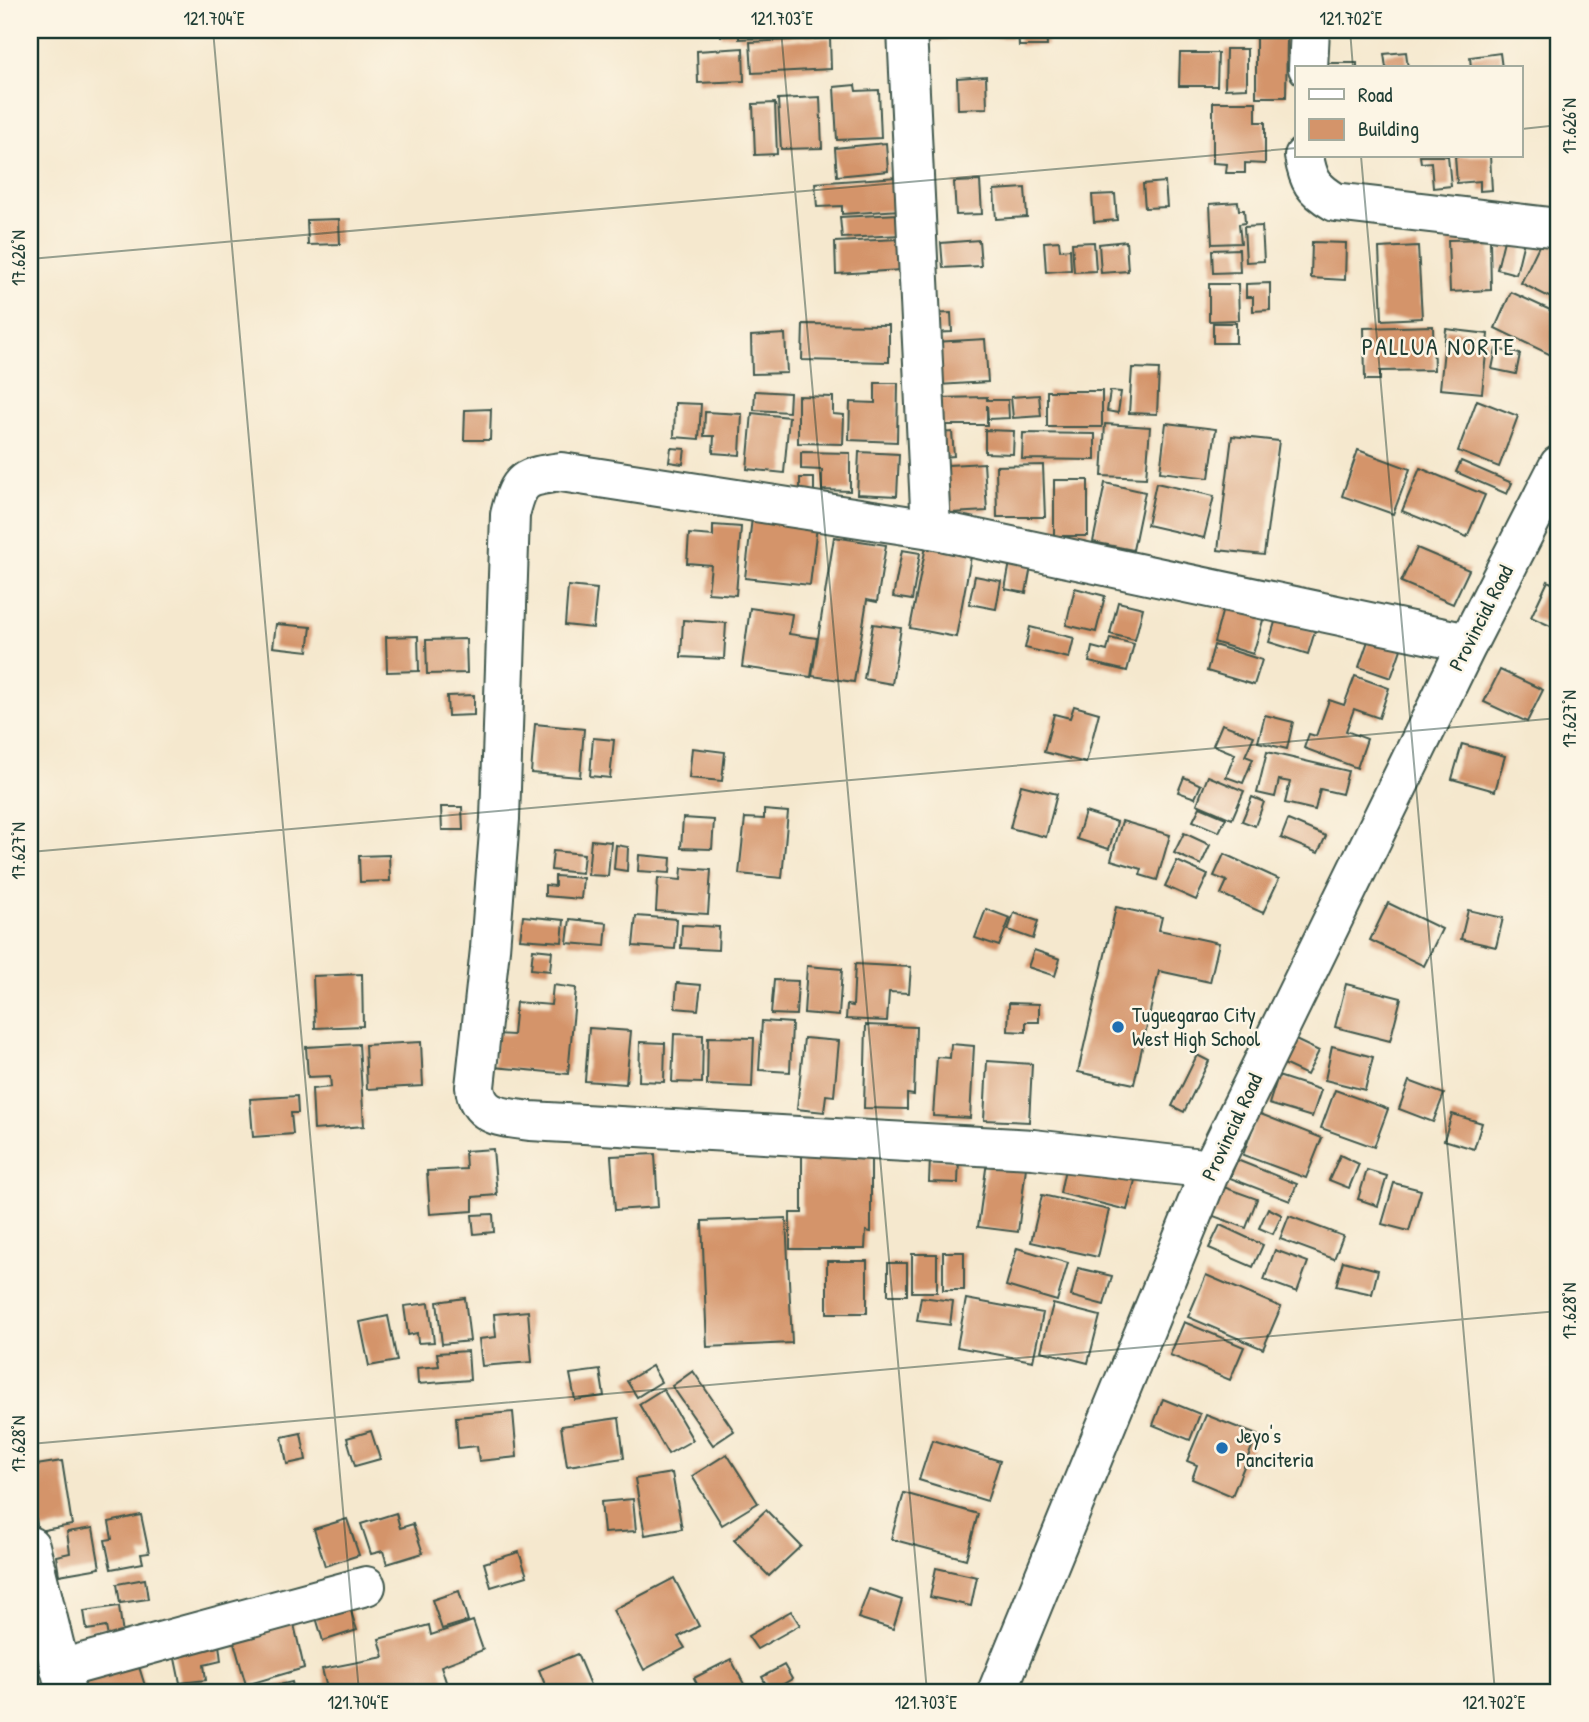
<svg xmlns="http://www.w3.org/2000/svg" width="1589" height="1722" font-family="'Patrick Hand',sans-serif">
  <rect width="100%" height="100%" fill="#fcf5e5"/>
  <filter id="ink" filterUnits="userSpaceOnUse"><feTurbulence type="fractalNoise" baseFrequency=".0143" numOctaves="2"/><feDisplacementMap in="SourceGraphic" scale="14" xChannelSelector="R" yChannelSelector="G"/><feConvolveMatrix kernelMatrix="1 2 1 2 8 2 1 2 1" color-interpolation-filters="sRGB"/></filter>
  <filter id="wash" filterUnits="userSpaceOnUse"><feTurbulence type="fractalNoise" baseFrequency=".00686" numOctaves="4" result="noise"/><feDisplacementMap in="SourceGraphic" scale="28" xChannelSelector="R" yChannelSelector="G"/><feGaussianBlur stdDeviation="1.57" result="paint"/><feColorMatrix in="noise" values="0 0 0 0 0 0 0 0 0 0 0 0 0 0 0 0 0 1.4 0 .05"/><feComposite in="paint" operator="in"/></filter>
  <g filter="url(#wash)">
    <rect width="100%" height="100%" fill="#f5e8ce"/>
    <g id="blocks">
      <g fill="#d4946a">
        <polygon points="720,30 829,30 829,35 739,39 739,35 721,36"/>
        <polygon points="920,30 947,30 948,40 920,41"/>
        <rect x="981" y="30" width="31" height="8"/>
        <polygon points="1018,30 1046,30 1047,46 1019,46"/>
        <polygon points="1172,30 1190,30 1191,38 1173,39"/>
        <polygon points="1194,30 1215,30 1216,37 1195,38"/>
        <polygon points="1243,30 1280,30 1280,33 1243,35"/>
        <polygon points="830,38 831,69 752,73 750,42"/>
        <polygon points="1256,38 1287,38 1286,97 1256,97"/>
        <polygon points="743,48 744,81 698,83 697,51"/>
        <polygon points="1226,49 1247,49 1247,88 1225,89"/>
        <polygon points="1406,52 1408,68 1386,68 1384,54"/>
        <polygon points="1180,53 1218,53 1217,86 1179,86"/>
        <polygon points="1500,53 1502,68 1471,68 1470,57"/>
        <rect x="1328" y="63" width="29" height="5"/>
        <polygon points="986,76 987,108 958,109 957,78"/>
        <polygon points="855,85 856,91 879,90 881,138 837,140 834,87"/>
        <polygon points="820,97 822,148 781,149 778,99"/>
        <polygon points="1213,102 1256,102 1256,122 1265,122 1265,164 1245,163 1245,173 1226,173 1227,164 1213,163"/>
        <polygon points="775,103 777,154 755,155 753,104"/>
        <polygon points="886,143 888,171 837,176 835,148"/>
        <polygon points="1420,156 1448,156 1451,186 1433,188 1431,162 1421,163"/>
        <polygon points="1455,156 1490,156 1492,190 1480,191 1480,181 1457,183"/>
        <polygon points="897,177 900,210 842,214 842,206 817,207 815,183"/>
        <polygon points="980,181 982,214 956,215 954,182"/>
        <polygon points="1165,182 1167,207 1145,208 1143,184"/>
        <polygon points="1025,188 1027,217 996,219 994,190"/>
        <polygon points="1115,194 1117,220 1094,222 1092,195"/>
        <polygon points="1238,202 1239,210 1244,210 1245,223 1239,224 1241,243 1212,244 1210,204"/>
        <polygon points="899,214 901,235 842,238 840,217"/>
        <polygon points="339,219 340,244 308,245 307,220"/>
        <polygon points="1262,226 1264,261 1246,262 1244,227"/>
        <polygon points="1547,229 1559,235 1559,302 1521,283"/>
        <polygon points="1506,232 1525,237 1516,274 1497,269"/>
        <polygon points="899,239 901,270 836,274 835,242"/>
        <polygon points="1490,239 1491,290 1450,292 1448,240"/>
        <polygon points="979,240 981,266 943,268 941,243"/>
        <polygon points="1059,241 1060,250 1070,249 1071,270 1046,272 1044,242"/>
        <polygon points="1126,241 1128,271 1101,273 1099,244"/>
        <polygon points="1094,242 1096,271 1074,272 1072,243"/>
        <polygon points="1312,242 1346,243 1345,280 1311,278"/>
        <polygon points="1418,246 1422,318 1382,320 1379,248"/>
        <polygon points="1239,249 1240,272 1213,273 1212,250"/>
        <polygon points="1270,283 1270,310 1253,311 1253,297 1246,297 1246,284"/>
        <polygon points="1209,284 1238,284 1239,320 1209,321"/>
        <polygon points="1511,292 1559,314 1559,337 1551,355 1495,328"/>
        <polygon points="951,313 952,332 930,333 928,314"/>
        <rect x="1213" y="323" width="23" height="20"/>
        <polygon points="803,324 889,325 889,362 802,360"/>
        <polygon points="1433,326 1434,370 1380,371 1380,380 1365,380 1364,328"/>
        <polygon points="1446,329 1488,334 1482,393 1440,389"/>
        <polygon points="785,334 787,373 752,374 751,336"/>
        <polygon points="985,339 988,382 938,385 935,342"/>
        <polygon points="1496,349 1520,354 1516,374 1492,369"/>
        <polygon points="1132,368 1159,369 1157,414 1129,413"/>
        <polygon points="875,383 898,383 897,442 849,440 850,402 875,403"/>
        <polygon points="755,391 790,393 789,412 754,410"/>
        <rect x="1047" y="391" width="55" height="36"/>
        <polygon points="1110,391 1121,392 1118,413 1107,411"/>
        <polygon points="1039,395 1041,416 1013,418 1011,397"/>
        <polygon points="798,396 833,397 833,414 844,415 843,444 798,443"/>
        <polygon points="987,397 987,400 1008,400 1009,418 988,419 987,405 987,425 938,425 938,398"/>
        <polygon points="1477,400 1518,416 1499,467 1458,451"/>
        <polygon points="675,403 701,404 699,439 674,437"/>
        <polygon points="491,409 490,440 464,440 465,410"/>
        <polygon points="705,412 742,414 740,455 713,453 714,436 704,436"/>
        <polygon points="752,413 789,417 784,473 747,469"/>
        <polygon points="1166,423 1216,429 1209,478 1160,472"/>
        <polygon points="1105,424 1150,427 1146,478 1102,476"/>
        <polygon points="985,430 1014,431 1013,454 985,453"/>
        <polygon points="952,432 954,456 930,458 928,434"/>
        <polygon points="1023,433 1095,434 1095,460 1022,459"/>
        <polygon points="1232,436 1279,441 1264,555 1218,550"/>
        <polygon points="671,448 685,449 683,464 669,462"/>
        <polygon points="1358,450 1410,469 1393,514 1342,496"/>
        <polygon points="801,452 850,453 850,491 822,490 822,470 801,469"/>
        <polygon points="859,452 899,454 897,496 857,494"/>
        <polygon points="1461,461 1512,483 1507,494 1456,472"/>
        <polygon points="984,463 987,511 933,514 930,466"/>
        <polygon points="1043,465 1045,517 997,517 996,466"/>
        <polygon points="1420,468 1485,495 1467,537 1402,511"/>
        <polygon points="800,478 814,478 814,498 800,499"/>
        <rect x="1054" y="480" width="34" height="56"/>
        <polygon points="1105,483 1145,492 1133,550 1093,542"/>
        <polygon points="1156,483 1214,496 1204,538 1147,525"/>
        <polygon points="752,518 817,526 810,585 745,578"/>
        <polygon points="713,525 741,527 736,595 708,593 711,565 687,563 689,534 713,536"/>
        <polygon points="834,537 886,545 877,602 867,600 854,682 812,676"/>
        <polygon points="926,546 973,546 956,637 910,628"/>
        <polygon points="1417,548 1469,570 1453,604 1401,582"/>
        <polygon points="902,550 920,553 912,600 893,597"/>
        <polygon points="1011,557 1032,561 1026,593 1005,589"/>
        <polygon points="975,576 1001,581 996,609 969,604"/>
        <polygon points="1548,581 1559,587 1559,630 1531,617"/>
        <polygon points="568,586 597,589 593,628 565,625"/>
        <polygon points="1075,588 1105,596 1096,632 1066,625"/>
        <polygon points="1118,602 1143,608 1135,640 1110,634"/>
        <polygon points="1224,605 1264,617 1253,654 1214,642"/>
        <polygon points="750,608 792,614 789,634 817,638 811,677 742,667"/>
        <polygon points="1276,619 1315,631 1308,654 1269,642"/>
        <polygon points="683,620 726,623 724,659 681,657"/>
        <polygon points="276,624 311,627 308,651 273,647"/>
        <polygon points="873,624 901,628 892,684 864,679"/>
        <polygon points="1030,627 1074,638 1069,658 1025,648"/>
        <polygon points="418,636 419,671 387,672 386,637"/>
        <polygon points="1110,638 1134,644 1127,671 1089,662 1092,647 1107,651"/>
        <polygon points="1369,638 1401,649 1391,678 1359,667"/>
        <polygon points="466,639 467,673 427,674 426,640"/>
        <polygon points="1214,645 1262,660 1254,685 1207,671"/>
        <polygon points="1500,670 1543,690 1527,722 1484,702"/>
        <polygon points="1355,676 1389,688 1379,718 1354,709 1346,731 1367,739 1357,768 1304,748 1309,734 1316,736 1329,700 1344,705"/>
        <polygon points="474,695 474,715 448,716 447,696"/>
        <polygon points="1074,706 1099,713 1086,763 1044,752 1054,714 1070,718"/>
        <polygon points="1265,715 1293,722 1287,749 1258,742"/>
        <polygon points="535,724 584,729 580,777 531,773"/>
        <polygon points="1222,724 1254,736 1245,756 1253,759 1243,783 1226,777 1235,754 1213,745"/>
        <polygon points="593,738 614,740 610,778 590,776"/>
        <polygon points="1462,744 1505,756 1495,791 1452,779"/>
        <polygon points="692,748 725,752 722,781 689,778"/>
        <polygon points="1267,752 1348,771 1342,794 1320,789 1315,810 1285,803 1290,782 1279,780 1275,797 1257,793"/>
        <polygon points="1208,776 1244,791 1232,819 1197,804"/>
        <polygon points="1184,777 1201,785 1195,798 1178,792"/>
        <polygon points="1021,785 1057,794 1046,837 1010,828"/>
        <polygon points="1252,797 1264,802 1255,826 1242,821"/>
        <polygon points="441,807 462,807 463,830 442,830"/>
        <polygon points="1200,807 1226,818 1219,832 1193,821"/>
        <polygon points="764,810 788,812 782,878 739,874 745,818 764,819"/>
        <polygon points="1085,812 1117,822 1109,849 1077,839"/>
        <polygon points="683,818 714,820 712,849 681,848"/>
        <polygon points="1288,820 1326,836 1318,853 1281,838"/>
        <polygon points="1122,821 1170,835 1157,880 1140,875 1142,869 1111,860"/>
        <polygon points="1184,833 1210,845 1201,865 1174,853"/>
        <polygon points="591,840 611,842 608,876 588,875"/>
        <polygon points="616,845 628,847 627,871 614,869"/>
        <polygon points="553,851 584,854 582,873 551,870"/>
        <polygon points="1224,854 1279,879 1263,913 1221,894 1227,881 1214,876"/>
        <polygon points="389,855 390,881 360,882 359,856"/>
        <polygon points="639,855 671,858 670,873 638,871"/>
        <polygon points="1177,861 1208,875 1196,900 1165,886"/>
        <polygon points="682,868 711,870 708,914 656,911 658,878 681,880"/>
        <polygon points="555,876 583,878 581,899 545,896 545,885 555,886"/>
        <polygon points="1388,903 1442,929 1424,966 1370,940"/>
        <polygon points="1116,907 1162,917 1159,930 1219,943 1210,982 1159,971 1134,1084 1078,1072"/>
        <polygon points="986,909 1010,918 999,946 975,938"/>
        <polygon points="1468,910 1503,918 1496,947 1461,939"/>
        <polygon points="1014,913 1038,921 1033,939 1008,930"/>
        <polygon points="523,916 564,920 562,942 520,939"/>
        <polygon points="636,916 677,919 675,949 633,946"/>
        <polygon points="570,919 607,923 605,946 567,943"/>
        <polygon points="682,925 719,927 718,950 681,948"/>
        <polygon points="533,949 552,951 550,971 531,969"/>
        <polygon points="1034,950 1060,959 1055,976 1028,967"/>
        <polygon points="855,964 911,967 909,993 889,992 887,1021 846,1019 847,1005 853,1006"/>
        <polygon points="807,966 842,969 839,1016 804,1013"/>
        <polygon points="362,974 363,1026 315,1028 313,976"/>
        <polygon points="774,980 798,981 796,1015 771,1014"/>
        <polygon points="677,983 701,985 698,1010 675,1008"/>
        <polygon points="1346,984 1401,998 1390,1041 1335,1027"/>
        <polygon points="553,985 576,988 568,1074 494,1067 496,1034 513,1035 516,1002 551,1005"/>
        <polygon points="1009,1003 1039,1004 1039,1022 1026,1022 1026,1032 1008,1031"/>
        <polygon points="762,1021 792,1023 790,1072 759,1070"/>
        <polygon points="866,1025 916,1027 914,1095 907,1094 907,1109 864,1108"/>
        <polygon points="589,1028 631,1031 626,1084 585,1081"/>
        <polygon points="674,1034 703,1035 702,1083 672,1082"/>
        <polygon points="1287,1036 1319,1051 1307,1075 1275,1060"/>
        <polygon points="708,1037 754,1038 752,1087 707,1085"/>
        <polygon points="804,1038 839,1041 834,1096 826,1095 824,1112 797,1109"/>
        <polygon points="421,1042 423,1086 367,1089 365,1045"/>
        <polygon points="640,1042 665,1043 664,1082 639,1081"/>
        <polygon points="359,1044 364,1126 314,1130 312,1089 331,1087 330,1076 308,1077 306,1047"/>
        <polygon points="951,1044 974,1046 970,1118 933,1116 937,1057 950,1058"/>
        <polygon points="1332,1046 1373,1057 1365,1090 1325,1080"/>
        <polygon points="1197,1055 1209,1061 1184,1112 1172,1106"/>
        <polygon points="987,1061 1032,1064 1029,1122 984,1120"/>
        <polygon points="1278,1076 1321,1090 1312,1117 1269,1104"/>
        <polygon points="1409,1081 1444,1094 1433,1122 1399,1109"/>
        <polygon points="1335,1090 1388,1109 1374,1147 1321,1128"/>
        <polygon points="297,1096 298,1113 291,1113 293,1134 253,1137 250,1099"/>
        <polygon points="1258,1113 1322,1138 1306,1178 1243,1155"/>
        <polygon points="1452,1114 1482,1123 1474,1149 1444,1140"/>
        <polygon points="493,1149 497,1195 473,1197 473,1211 430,1214 427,1171 466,1169 465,1151"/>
        <polygon points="802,1149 871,1149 871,1232 866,1231 865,1249 790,1249 790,1213 802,1213"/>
        <polygon points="655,1154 658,1207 615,1210 611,1156"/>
        <polygon points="988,1154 1027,1159 1018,1232 978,1227"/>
        <polygon points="1068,1154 1137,1173 1127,1210 1060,1193"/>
        <polygon points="1340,1155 1359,1164 1349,1188 1329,1180"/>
        <polygon points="930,1159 959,1160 958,1183 929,1182"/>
        <polygon points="1237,1160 1297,1184 1290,1201 1230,1178"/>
        <polygon points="1367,1170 1387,1176 1378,1206 1358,1199"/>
        <polygon points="1394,1183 1421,1190 1409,1231 1382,1224"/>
        <polygon points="1218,1185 1257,1199 1246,1228 1208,1214"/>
        <polygon points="1042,1195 1109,1210 1098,1257 1031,1242"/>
        <polygon points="1268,1208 1282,1215 1273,1234 1259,1228"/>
        <polygon points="493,1214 494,1232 474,1234 472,1215"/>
        <polygon points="1289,1216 1343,1236 1334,1259 1280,1239"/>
        <polygon points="786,1218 792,1343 707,1347 702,1221"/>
        <polygon points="1220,1225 1263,1245 1253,1267 1209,1248"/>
        <polygon points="1017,1248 1068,1263 1057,1301 1006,1286"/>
        <polygon points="1275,1250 1308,1262 1297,1292 1264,1280"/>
        <rect x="943" y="1252" width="21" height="38"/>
        <rect x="912" y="1254" width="25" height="38"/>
        <rect x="827" y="1261" width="40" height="52"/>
        <polygon points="1343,1261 1378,1270 1372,1294 1336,1286"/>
        <rect x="888" y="1263" width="19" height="32"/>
        <polygon points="1078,1268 1112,1276 1104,1305 1071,1296"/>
        <polygon points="1206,1275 1281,1307 1263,1349 1188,1317"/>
        <polygon points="921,1297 953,1301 950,1325 917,1321"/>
        <polygon points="465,1298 470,1341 442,1344 437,1302"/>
        <polygon points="966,1299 1043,1313 1033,1361 957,1347"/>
        <polygon points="429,1303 434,1342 418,1343 417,1333 408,1335 404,1306"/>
        <polygon points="1053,1304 1100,1316 1088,1363 1041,1351"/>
        <polygon points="528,1311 532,1362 482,1366 479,1339 496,1337 494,1314"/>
        <polygon points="388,1316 397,1361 369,1366 360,1322"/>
        <polygon points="1184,1322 1244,1347 1230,1380 1170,1355"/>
        <polygon points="468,1351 470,1380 418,1384 417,1368 439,1366 437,1353"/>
        <polygon points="652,1366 661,1382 637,1397 627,1381"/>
        <polygon points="600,1370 604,1396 575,1400 570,1374"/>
        <polygon points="693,1371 734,1431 713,1445 672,1386"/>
        <polygon points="663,1389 693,1440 668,1454 639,1404"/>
        <polygon points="1163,1399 1200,1414 1190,1440 1153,1425"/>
        <polygon points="513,1412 517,1457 479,1461 477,1446 458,1448 456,1417"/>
        <polygon points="1206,1415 1257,1435 1232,1496 1192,1479 1197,1465 1187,1461"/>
        <polygon points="619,1418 624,1458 567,1466 561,1426"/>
        <polygon points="371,1431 380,1459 355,1466 347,1438"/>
        <polygon points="301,1433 306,1460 287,1464 282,1437"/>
        <polygon points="932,1440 1000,1461 987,1501 919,1480"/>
        <polygon points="727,1454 758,1503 722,1525 692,1476"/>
        <polygon points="62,1461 72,1525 38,1531 36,1519 30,1520 30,1499 33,1498 30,1466"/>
        <polygon points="672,1473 682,1529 645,1535 635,1479"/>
        <polygon points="904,1493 978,1514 966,1559 891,1539"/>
        <polygon points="633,1499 636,1531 604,1533 601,1502"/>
        <polygon points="766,1510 801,1546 769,1576 734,1540"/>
        <polygon points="396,1513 400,1528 413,1524 423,1553 387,1564 383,1551 371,1554 361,1524"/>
        <polygon points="141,1515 149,1553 141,1554 143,1563 111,1569 105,1540 112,1539 109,1522"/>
        <polygon points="347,1519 359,1555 325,1566 314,1529"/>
        <polygon points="93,1528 100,1568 59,1575 56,1556 70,1553 67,1532"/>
        <polygon points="519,1552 527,1576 491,1587 484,1563"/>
        <polygon points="936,1568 977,1577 971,1606 930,1597"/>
        <polygon points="674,1578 699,1626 678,1637 685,1648 644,1670 613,1610"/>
        <polygon points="145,1579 148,1599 120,1603 117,1584"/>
        <polygon points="869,1589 902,1600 893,1629 858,1618"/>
        <polygon points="459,1591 468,1621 442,1629 432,1600"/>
        <polygon points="345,1593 357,1630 323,1641 312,1604"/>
        <polygon points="119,1606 123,1635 108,1637 106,1627 87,1630 84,1611"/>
        <polygon points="791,1611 800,1625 757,1649 748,1636"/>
        <polygon points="293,1620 304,1668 246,1685 232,1635"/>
        <polygon points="473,1621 483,1650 441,1666 447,1685 424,1692 328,1692 322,1669 384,1657 379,1639 429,1625 431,1635"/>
        <polygon points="218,1636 221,1661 204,1665 206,1680 180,1683 172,1644"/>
        <polygon points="135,1654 146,1689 136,1692 75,1692 69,1681"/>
        <polygon points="577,1654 593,1692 548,1692 539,1670"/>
        <polygon points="731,1659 748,1692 701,1692 694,1678"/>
        <polygon points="784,1665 792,1679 770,1692 762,1677"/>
        <polygon points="292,1682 294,1692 253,1692 253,1691"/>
      </g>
    </g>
  </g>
  <g filter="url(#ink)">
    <use href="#blocks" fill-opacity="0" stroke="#3f574b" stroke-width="2"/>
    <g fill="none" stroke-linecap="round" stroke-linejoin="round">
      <g stroke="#3f574b" stroke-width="42">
        <g id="minor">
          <polyline points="907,30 931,529"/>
          <polyline points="1308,68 1310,30"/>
          <path d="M1304,156c4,24 9,33 31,46l224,26"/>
          <path d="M1211,1169l-178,-20 -503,-28c-26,-4 -52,-3 -55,-34l15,-138 10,-130 10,-304c9,-37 14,-38 51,-43l370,57 537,114"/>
          <polyline points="30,1546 66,1692"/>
          <polyline points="60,1669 366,1586"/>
        </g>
      </g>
      <g stroke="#3f574b" stroke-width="42">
        <polyline id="secondary" points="997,1692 1211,1169 1468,643 1559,465"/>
      </g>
      <use href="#minor" stroke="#fff" stroke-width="38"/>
      <use href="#secondary" stroke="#fff" stroke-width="38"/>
    </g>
  </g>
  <path fill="none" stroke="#1f3d34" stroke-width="2" stroke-opacity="0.45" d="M213,30l146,1662M781,30l146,1662M1350,30l3,38M1521,129l38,-4M1361,156l134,1536M30,259l1267,-111M30,852l1529,-134M30,1444l1529,-133"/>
  <g fill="#1f6fb2" stroke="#fcf5e5" stroke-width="2.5">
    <circle cx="1118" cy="1027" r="7"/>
    <circle cx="1222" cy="1448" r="7"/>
  </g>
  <g text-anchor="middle" stroke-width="5" stroke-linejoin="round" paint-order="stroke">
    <g font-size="21" fill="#1f3d34" stroke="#fcf5e5">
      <text transform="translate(1481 618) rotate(-63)" y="7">Provincial Road</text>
      <text transform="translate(1232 1127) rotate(-65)" y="7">Provincial Road</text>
    </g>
    <g font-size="21" fill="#1f3d34" stroke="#fcf5e5" text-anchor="start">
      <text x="1132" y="1022">Tuguegarao City<tspan x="1132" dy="24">West High School</tspan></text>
      <text x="1236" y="1443">Jeyo's<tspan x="1236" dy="24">Panciteria</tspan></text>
    </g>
    <g font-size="24" letter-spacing="2" fill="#1f3d34" stroke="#fcf5e5">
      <text x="1439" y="355">PALLUA NORTE</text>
    </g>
  </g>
  <rect width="1589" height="1722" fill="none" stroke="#fcf5e5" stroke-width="77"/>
  <rect x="1295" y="66" width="228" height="91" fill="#fcf5e5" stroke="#a4ab9e" stroke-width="2"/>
  <rect x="1309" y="89" width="35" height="10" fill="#ffffff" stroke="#a4ab9e" stroke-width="2"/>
  <text x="1358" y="102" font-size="21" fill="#1f3d34">Road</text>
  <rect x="1309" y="119" width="35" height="21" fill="#d4946a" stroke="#a4ab9e" stroke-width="2"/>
  <text x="1358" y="136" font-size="21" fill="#1f3d34">Building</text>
  <rect x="38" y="38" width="1512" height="1646" fill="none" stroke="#1f3d34" stroke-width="2.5"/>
  <g font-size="18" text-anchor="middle" fill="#1f3d34">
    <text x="214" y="25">121.704°E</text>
    <text x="782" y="25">121.703°E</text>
    <text x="1351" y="25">121.702°E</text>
    <text transform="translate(1570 126) rotate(-90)" y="6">17.626°N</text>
    <text transform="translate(19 258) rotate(-90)" y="6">17.626°N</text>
    <text transform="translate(1570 719) rotate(-90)" y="6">17.627°N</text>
    <text transform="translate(19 851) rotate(-90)" y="6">17.627°N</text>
    <text transform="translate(1570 1311) rotate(-90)" y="6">17.628°N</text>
    <text transform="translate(19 1444) rotate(-90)" y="6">17.628°N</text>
    <text x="358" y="1709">121.704°E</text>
    <text x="926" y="1709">121.703°E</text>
    <text x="1494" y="1709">121.702°E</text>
  </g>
</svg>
